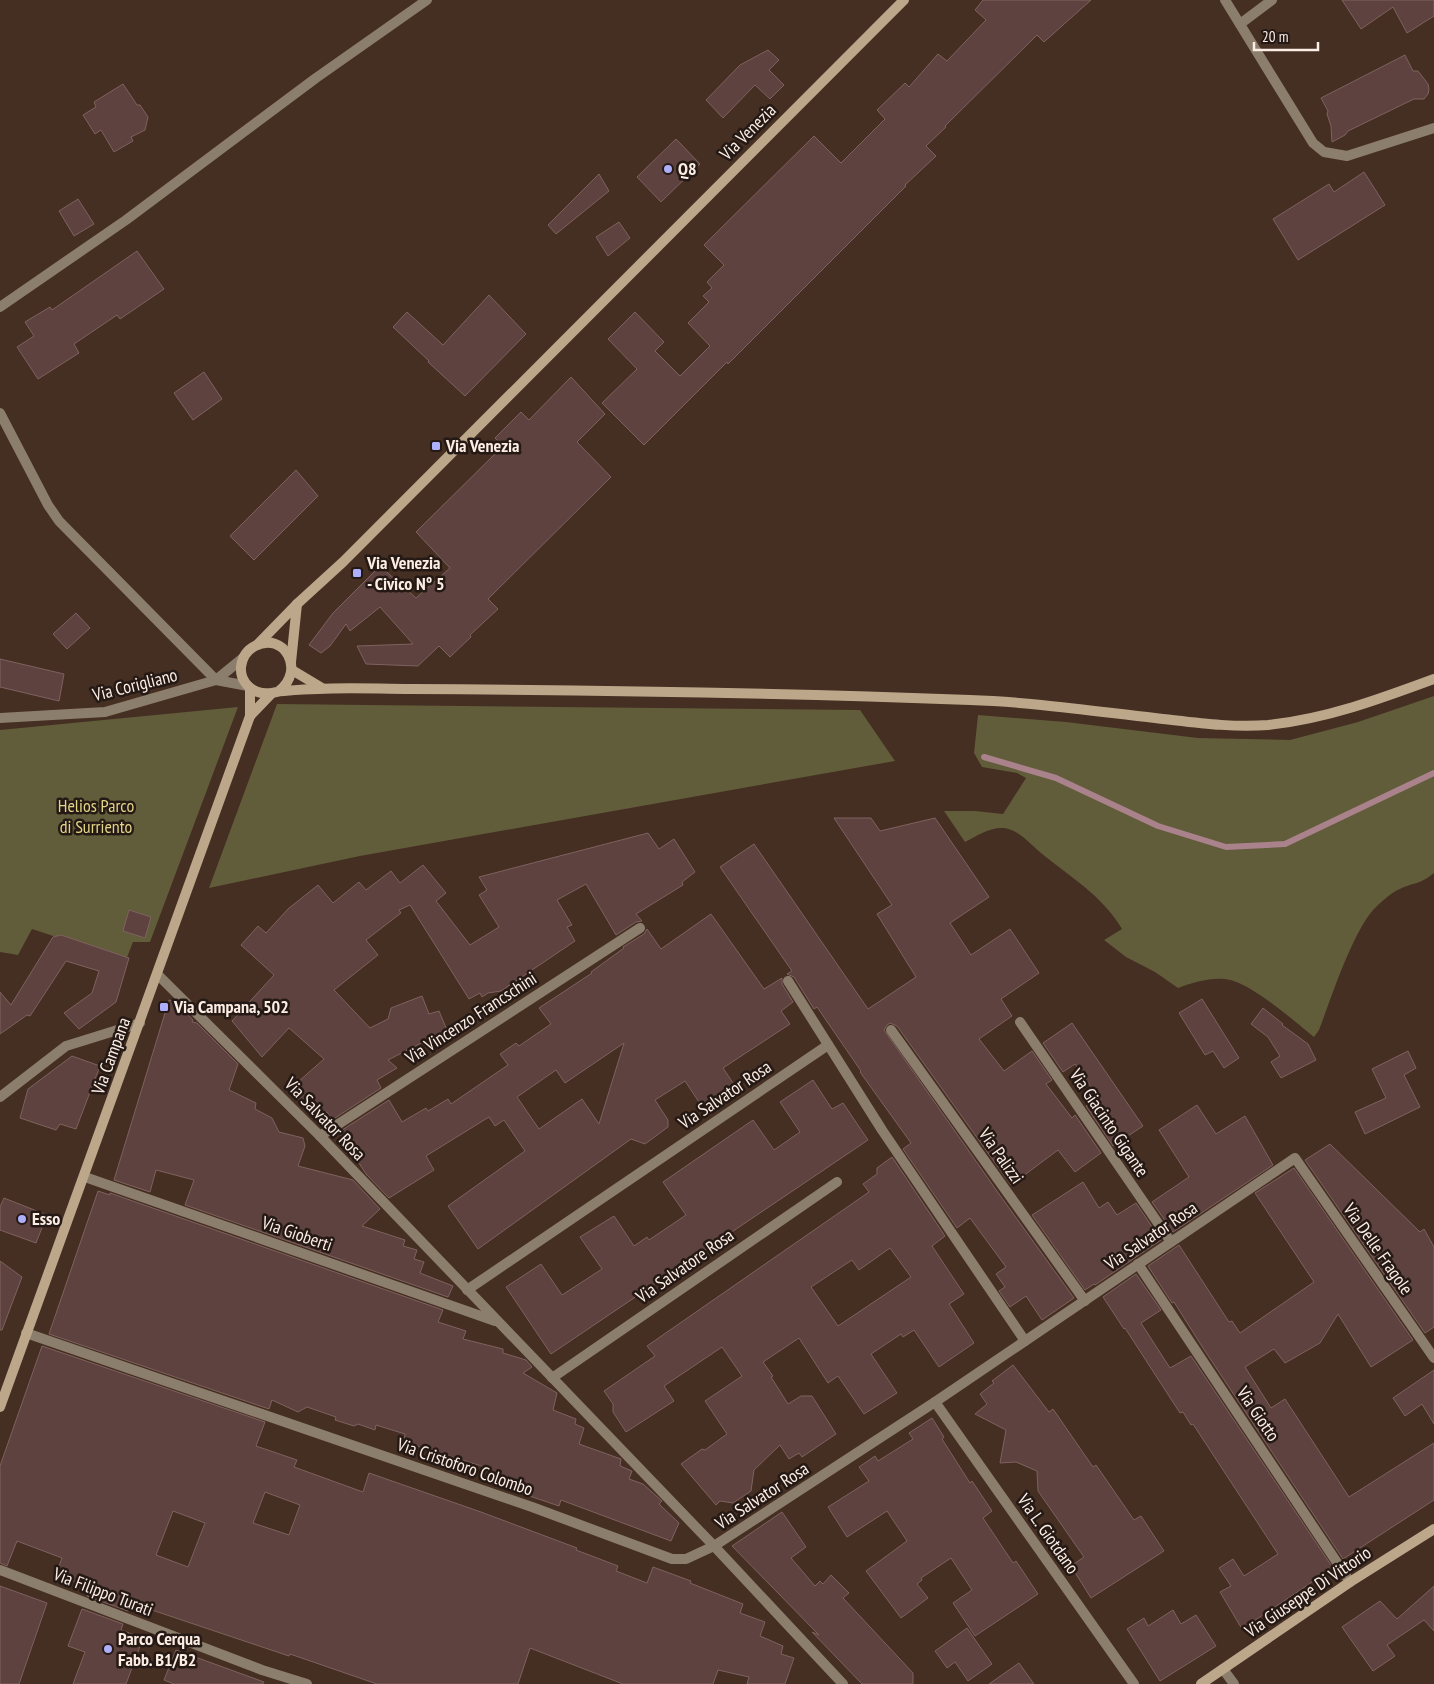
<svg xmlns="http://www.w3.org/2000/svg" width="1434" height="1684" font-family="'PT Sans Narrow',sans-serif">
  <rect width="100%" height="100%" fill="#452e22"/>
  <g fill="#615c3a">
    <path d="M1434,696v177c-14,12 -20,9 -34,16 -8,3 -16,11 -22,16 -24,21 -47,94 -59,125l-5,7c-20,-16 -66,-57 -90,-58 -16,-1 -32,4 -46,9l-23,-16 -29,-15 -22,-17 18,-11c-20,-34 -52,-52 -81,-76 -11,-9 -22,-23 -37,-25 -15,-1 -27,8 -39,14l-21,-31h31l28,3 23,-36 -9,-5 -35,-6 -8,-14 4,-38 88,7 132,16 92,2 68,-18z"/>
    <polygon points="277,704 860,710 895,761 360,856 209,888"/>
    <polygon points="238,707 150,942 133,942 126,960 32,929 18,955 0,952 0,730"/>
  </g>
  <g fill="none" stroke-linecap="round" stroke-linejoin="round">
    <polyline stroke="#a9828b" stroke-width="6" points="984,757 1056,778 1158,826 1226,847 1285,844 1434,773"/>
  </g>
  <g fill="#5d423f" stroke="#7f625f" fill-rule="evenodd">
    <polygon points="983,0 1091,0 1044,42 1037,35 945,126 946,127 926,146 936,156 905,185 906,186 728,364 727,362 644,445 602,403 637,369 608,339 635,312 664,342 655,351 680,376 710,346 688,323 709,302 703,296 712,288 707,282 724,265 704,245 814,136 841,163 885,119 877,110 905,83 909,87 938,54 947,61 986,20 975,10"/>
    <polygon points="1342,0 1434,0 1434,16 1407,33 1393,7 1361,29"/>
    <polygon points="768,50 779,60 769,70 784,85 770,99 755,85 723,118 706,100 740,65"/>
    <polygon points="1405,55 1413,71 1418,71 1428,84 1429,89 1428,94 1424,99 1414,99 1348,131 1345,135 1332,142 1331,126 1327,114 1328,111 1321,98"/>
    <polygon points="123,84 137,105 140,105 148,117 145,130 131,137 133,141 114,152 101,130 95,134 83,115 96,107 94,102"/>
    <polygon points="676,139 700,164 661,202 637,177"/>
    <polygon points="1364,172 1385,205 1298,260 1273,219 1329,184 1334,192"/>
    <polygon points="599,174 609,191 556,234 548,225"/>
    <polygon points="78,199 94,224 74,236 59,211"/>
    <polygon points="619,222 630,238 608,256 596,237"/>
    <polygon points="137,251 164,289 120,319 117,315 74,344 79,353 38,379 17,347 34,336 25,322 50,307 52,310"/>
    <polygon points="489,295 526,334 465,396 428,362 429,361 393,327 407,312 443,345"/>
    <polygon points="204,372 222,399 193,420 174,393"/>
    <polygon points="571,377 605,414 577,442 611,477 488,599 498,609 470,635 471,637 450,657 439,646 418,666 366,664 357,646 413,644 380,607 350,631 346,624 330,646 321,653 309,645 333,613 380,566 416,598 450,568 416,532 503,446 495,438 521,412 529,420"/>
    <polygon points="296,470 318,496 254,560 230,536"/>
    <polygon points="76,613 90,628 67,649 53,634"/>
    <polygon points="0,659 64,674 59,701 0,687"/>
    <polygon points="834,818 871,818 880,831 935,818 989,897 950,923 971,955 1010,929 1039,973 1001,999 1012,1016 979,1039 1004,1071 1032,1051 1052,1080 1046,1084 1072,1118 1075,1115 1101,1153 1075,1172 1058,1150 1011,1185 897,1026 890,1023 887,1025 884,1030 999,1194 1074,1298 1042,1320 1026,1296 1010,1307 999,1291 1005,1287 996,1274 1006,1267 970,1218 957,1228 903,1149 911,1143 860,1072 861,1071 817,1007 814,1009 794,977 787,974 792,971 720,867 754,844 868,1009 916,977 877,914 892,905"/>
    <polygon points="648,833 659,849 674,839 695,872 682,882 683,885 636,914 642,921 636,922 616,935 586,884 557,900 572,925 567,927 575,941 501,991 488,993 482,997 480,993 469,999 410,905 399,910 401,913 366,940 378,955 334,990 370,1028 388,1019 391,1008 422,996 429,1014 439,1011 447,1030 388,1060 397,1068 377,1080 381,1088 332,1120 327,1112 315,1119 290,1089 324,1059 289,1028 262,1057 232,1021 274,975 241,945 258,926 266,933 288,909 318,885 333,903 359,882 366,890 391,871 400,883 423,865 446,893 436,901 470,945 499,927 479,895 487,890 479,877"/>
    <polygon points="129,910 151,917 145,938 123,931"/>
    <path d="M711,914l53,75 18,-11v6l11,18 -12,9 9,13 -67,44 14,21 -32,22 -20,-30 -30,19 13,20v7l-23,17 -14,-5 -153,110 -30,-43 77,-55 -21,-31 -9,6 -6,-9 -63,39 8,14 -45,28 -23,-24 -27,-42 50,-32 13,22 24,-14 2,3 20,-12 3,5 57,-39 -8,-11 16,-11 3,3 32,-22 -12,-16 53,-35 -1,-1 33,-24 -1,-1 21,-13 3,-5 14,20zM624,1043l-25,81 -17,-25 -43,30 -22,-32 39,-27 9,13z"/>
    <polygon points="61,935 129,958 116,1002 79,1029 64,1013 92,993 99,971 66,961 30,1016 27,1015 0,1034 0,992 11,1005 53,937"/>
    <polygon points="1202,999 1239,1058 1224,1068 1213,1051 1205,1055 1179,1013"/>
    <polygon points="169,1000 176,1002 193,1020 192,1022 197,1023 238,1064 229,1090 256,1103 255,1109 272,1118 279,1132 303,1138 305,1146 298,1166 353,1180 380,1209 362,1226 405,1240 403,1246 417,1250 414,1259 424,1262 420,1273 453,1286 448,1297 185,1205 194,1180 156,1170 150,1192 114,1180"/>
    <polygon points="1263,1008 1283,1024 1282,1025 1308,1044 1316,1060 1281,1078 1271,1062 1280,1056 1268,1037 1251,1024"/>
    <polygon points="1072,1023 1143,1126 1113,1146 1086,1106 1098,1097 1075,1064 1063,1072 1043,1043"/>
    <polygon points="1408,1051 1416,1068 1404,1075 1420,1107 1365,1134 1355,1112 1386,1098 1372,1069"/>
    <polygon points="72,1056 100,1066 76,1129 60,1124 56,1130 20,1118 28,1089"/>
    <polygon points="813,1080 832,1109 843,1103 868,1140 551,1354 506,1287 541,1264 562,1295 602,1269 580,1237 614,1216 634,1246 647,1237 649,1240 686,1215 663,1182 753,1120 774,1150 800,1132 780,1102"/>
    <polygon points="1197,1105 1216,1134 1245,1116 1273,1165 1173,1232 1152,1202 1189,1177 1159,1130"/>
    <polygon points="1330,1144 1420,1232 1424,1229 1434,1247 1434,1327 1425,1333 1305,1160"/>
    <path d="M892,1157l53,79 -13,10 32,48 -15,10 25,39 -35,24 -25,-37 -11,7 -2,-3 -30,20 26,39 -33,21 -26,-38 -10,7 -29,-45 -36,24 10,14 -2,1 17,27 13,-8h11l24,38 -34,23 -3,-4 -10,6 -9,-14 -26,25 -3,21 -18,12 -13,-2 -4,4 -35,-41 21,-15 3,1 22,-16 -22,-33 37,-25 -20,-29 -58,39 10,15 -48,31 -13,-20v-8l-9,-13 51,-35 -8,-10 222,-154 -6,-8 14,-10v-6zM890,1248l21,29 -73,49 -27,-39 41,-27 7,10z"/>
    <polygon points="1294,1168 1413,1340 1371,1367 1338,1314 1320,1343 1285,1363 1274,1349 1245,1367 1271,1408 1285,1399 1349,1497 1434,1443 1434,1500 1343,1559 1203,1348 1174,1302 1172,1303 1148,1266 1179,1245 1229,1322 1232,1321 1240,1333 1314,1282 1255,1193"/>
    <polygon points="1083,1182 1099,1208 1108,1202 1117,1215 1136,1203 1161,1240 1095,1285 1094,1284 1085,1290 1032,1215"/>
    <polygon points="98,1191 110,1195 110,1193 443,1310 438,1322 466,1331 463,1339 503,1349 503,1353 526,1360 532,1367 523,1373 557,1393 553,1410 576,1419 575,1424 584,1428 579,1444 621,1459 620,1466 632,1471 629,1479 643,1484 662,1501 659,1504 679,1523 671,1541 561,1500 559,1506 503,1487 505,1481 487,1472 488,1468 404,1442 405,1434 376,1425 375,1430 358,1424 354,1426 335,1420 336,1417 307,1407 298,1412 272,1400 269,1409 49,1334"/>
    <polygon points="4,1198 47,1215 36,1243 0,1230 0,1207"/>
    <polygon points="0,1261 22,1277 2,1330 0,1330"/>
    <polygon points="1136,1274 1161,1310 1141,1323 1170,1368 1191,1356 1333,1568 1242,1629 1220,1592 1231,1586 1219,1568 1233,1559 1244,1576 1278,1554 1193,1424 1191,1425 1183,1412 1180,1413 1125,1328 1124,1329 1103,1297"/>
    <path d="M42,1346l223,76 -9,24 41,14 -3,7 69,25 6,-19 112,39 96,36 -1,2 42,16 -2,5 31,12 6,-16 38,14 -1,2 53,21 -3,9 25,9 -5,14 23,10 -2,8 13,4 -9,26h-38l2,-7 -31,-7 -5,14h-90l-93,-36 -12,36h-141l-87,-30 -1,2 -158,-53 -3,8 -41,-15 3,-8 -34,-14 6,-16 -45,-17 -10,25 -7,-3v-97zM265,1492l35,13 -11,30 -36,-12zM173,1511l32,12 -17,44 -32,-12z"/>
    <polygon points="1013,1365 1049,1412 1053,1409 1093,1467 1096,1465 1134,1520 1141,1516 1164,1551 1091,1598 1071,1566 1084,1557 1038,1491 1037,1471 1016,1462 1000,1463 1006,1430 975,1414 987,1404 980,1394 994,1383 992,1381"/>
    <polygon points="1434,1370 1434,1424 1422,1404 1405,1416 1393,1398"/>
    <polygon points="932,1418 944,1437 942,1439 970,1483 972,1481 992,1511 983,1518 1013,1563 1016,1561 1038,1594 975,1636 953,1603 972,1590 951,1558 921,1578 922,1580 917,1584 928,1598 901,1618 866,1571 907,1541 887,1511 847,1537 828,1507 869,1481 859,1467 875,1456 878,1461 913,1439 909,1433"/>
    <polygon points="782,1512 806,1547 791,1558 815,1586 820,1581 823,1584 831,1575 849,1593 843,1598 913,1673 913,1684 862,1684 812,1632 819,1635 732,1546"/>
    <polygon points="0,1586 47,1603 19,1684 0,1684"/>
    <polygon points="1434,1586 1434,1631 1424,1620 1387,1645 1395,1656 1373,1671 1342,1627 1380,1601 1397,1619"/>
    <polygon points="82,1609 123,1624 121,1630 143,1638 126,1684 73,1684 85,1652 68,1646"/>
    <polygon points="1173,1610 1181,1624 1196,1615 1216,1646 1160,1681 1127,1629 1144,1618 1148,1626"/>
    <polygon points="967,1628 992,1664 968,1681 955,1662 947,1668 935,1651"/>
    <polygon points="176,1650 264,1682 263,1684 174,1684 164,1680"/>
    <polygon points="1019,1663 1034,1684 989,1684"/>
  </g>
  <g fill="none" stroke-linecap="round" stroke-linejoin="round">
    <g stroke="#8c7e6c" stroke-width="10">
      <polyline points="1020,1022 1171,1242"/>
      <polyline points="891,1030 1085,1301"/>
      <polyline points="320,1136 640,928"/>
      <polyline points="552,1378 837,1182"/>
    </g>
    <g stroke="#8c7e6c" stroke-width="10">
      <polyline points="1225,0 1313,143 1324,152 1347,156 1434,128"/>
      <polyline points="1240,24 1272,0"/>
      <polyline points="0,307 126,220 316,78 427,0"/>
      <polyline points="0,413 48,505 59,521 216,680 248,686"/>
      <polyline points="0,718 105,712 216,680 243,658"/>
      <polyline points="157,974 320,1136 714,1546 843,1684"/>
      <polyline points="788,981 882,1130 1025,1341"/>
      <polyline points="0,1097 66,1046 140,1023"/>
      <polyline points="85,1177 495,1321"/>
      <polyline points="1138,1264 1350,1582"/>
      <polyline points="467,1290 828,1045"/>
      <polyline points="26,1333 532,1507 672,1559 686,1559 714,1546 935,1402 1295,1158 1434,1358"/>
      <polyline points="935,1402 1134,1684"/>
      <polyline points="0,1570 262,1670 307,1684"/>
      <polyline points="1223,1669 1234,1684"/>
    </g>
    <g stroke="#bda78a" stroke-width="10">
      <polyline points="258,644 297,604 343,562 904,0"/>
      <polyline points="291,662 297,604"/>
      <polyline points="292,670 322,688"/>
      <path d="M279,691c27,-21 5,-60 -24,-45 -8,4 -13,12 -14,21 -1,12 7,22 17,25 10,4 17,-1 26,-1 11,-1 23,-2 34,-2 30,-2 62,0 93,0 186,1 372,4 559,11 62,2 123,11 185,18 37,4 75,10 113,7 58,-6 112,-26 166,-46"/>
      <polyline points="250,716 271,694"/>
      <polyline points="0,1407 250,716 250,688"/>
      <polyline points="1201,1684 1350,1582 1434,1529"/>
    </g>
  </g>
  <g fill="#adaffb" stroke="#241914" stroke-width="2">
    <circle cx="668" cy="169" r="5"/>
    <rect x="431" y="441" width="10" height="10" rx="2.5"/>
    <rect x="352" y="568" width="10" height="10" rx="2.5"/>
    <rect x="159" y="1002" width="10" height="10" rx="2.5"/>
    <circle cx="22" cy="1219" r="5"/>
    <circle cx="108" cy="1649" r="5"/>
  </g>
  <g text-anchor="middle" stroke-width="5" stroke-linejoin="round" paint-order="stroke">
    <g font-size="18" fill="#fcede5" stroke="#241914">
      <text transform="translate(748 132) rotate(-45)" y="6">Via Venezia</text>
      <text transform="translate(135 685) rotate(-14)" y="6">Via Corigliano</text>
      <text transform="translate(471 1018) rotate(-33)" y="6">Via Vincenzo Francschini</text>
      <text transform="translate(111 1056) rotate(-70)" y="6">Via Campana</text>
      <text transform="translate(725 1095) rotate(-34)" y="6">Via Salvator Rosa</text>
      <text transform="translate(325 1119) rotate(46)" y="6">Via Salvator Rosa</text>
      <text transform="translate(1109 1123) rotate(56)" y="6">Via Giacinto Gigante</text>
      <text transform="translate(1001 1156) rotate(55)" y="6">Via Palizzi</text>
      <text transform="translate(297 1234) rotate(19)" y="6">Via Gioberti</text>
      <text transform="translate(1151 1236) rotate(-34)" y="6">Via Salvator Rosa</text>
      <text transform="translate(1378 1249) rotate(55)" y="6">Via Delle Fragole</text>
      <text transform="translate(685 1266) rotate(-35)" y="6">Via Salvatore Rosa</text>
      <text transform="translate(1258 1414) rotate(56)" y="6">Via Giotto</text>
      <text transform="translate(465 1467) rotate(19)" y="6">Via Cristoforo Colombo</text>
      <text transform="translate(762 1496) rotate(-33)" y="6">Via Salvator Rosa</text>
      <text transform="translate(1048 1534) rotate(55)" y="6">Via L. Giotdano</text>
      <text transform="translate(103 1592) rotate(21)" y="6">Via Filippo Turati</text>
      <text transform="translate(1308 1592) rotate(-34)" y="6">Via Giuseppe Di Vittorio</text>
    </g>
    <g font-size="18" font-weight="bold" fill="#fcede5" stroke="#241914" text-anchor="start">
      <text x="678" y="175">Q8</text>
      <text x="446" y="452">Via Venezia</text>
      <text x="367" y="569">Via Venezia<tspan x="367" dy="21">- Civico N° 5</tspan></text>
      <text x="174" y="1013">Via Campana, 502</text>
      <text x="32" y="1225">Esso</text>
      <text x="118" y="1645">Parco Cerqua<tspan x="118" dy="21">Fabb. B1/B2</tspan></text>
    </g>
    <g font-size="18" fill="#e2d587" stroke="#241914">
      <text x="96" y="812">Helios Parco<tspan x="96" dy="21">di Surriento</tspan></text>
    </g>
  </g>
  <path d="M1254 42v8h64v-8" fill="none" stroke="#fcede5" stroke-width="2.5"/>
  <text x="1262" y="42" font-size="15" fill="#fcede5" stroke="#241914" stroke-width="4" paint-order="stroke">20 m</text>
</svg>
